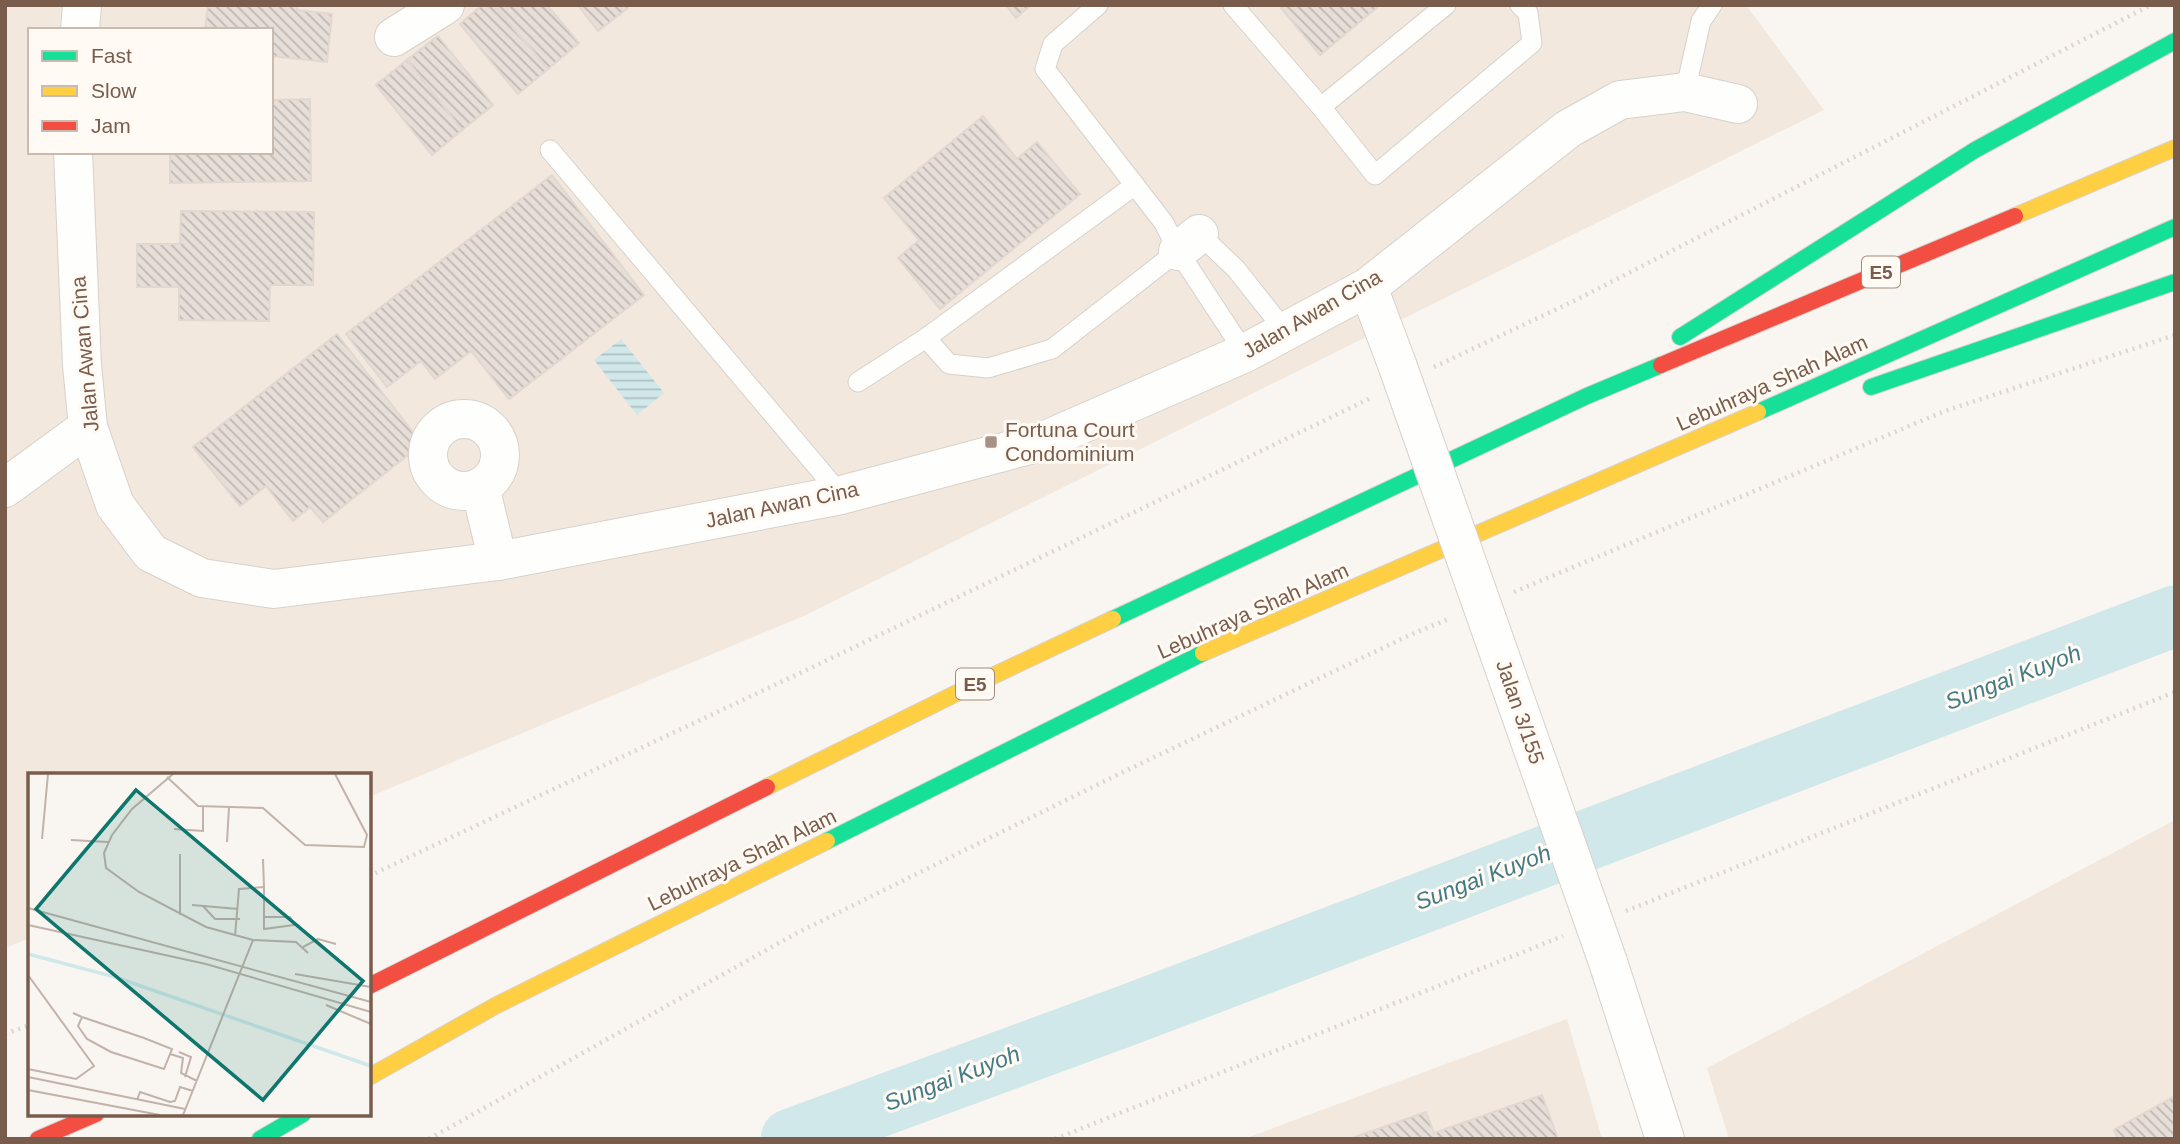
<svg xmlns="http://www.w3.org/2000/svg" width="2180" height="1144" font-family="Arial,sans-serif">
  <defs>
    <pattern id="water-rules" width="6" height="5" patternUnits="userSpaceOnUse" patternTransform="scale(1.75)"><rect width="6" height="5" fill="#d0e8ea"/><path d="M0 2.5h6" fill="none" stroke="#aebfc0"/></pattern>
    <pattern id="building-back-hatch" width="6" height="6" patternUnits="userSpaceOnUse" patternTransform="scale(1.75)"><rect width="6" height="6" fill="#e6ded7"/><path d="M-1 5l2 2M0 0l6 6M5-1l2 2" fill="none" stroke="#bfb7b1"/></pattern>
  </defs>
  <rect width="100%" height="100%" fill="#f9f5f0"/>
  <g fill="#f2e8de" fill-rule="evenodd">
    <path d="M5,5h1741l78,105 -1018,505 -437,182v-22h-339v163l-25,10zM30,30h241v122h-241z"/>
    <polygon points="2175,820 2175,1139 1729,1139 1707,1068"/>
    <polygon points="1567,1019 1602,1139 1244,1139"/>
  </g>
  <polygon fill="url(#water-rules)" points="621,339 664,393 637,415 594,360"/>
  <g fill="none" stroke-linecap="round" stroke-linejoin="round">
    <polyline stroke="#d0e8ea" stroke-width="61" points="791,1139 1128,1015 2175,616"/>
  </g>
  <g fill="url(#building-back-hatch)" stroke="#e2d8d2" stroke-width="2">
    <polygon points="208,5 298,5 297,10 332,14 327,62 271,56 271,30 205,30"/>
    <polygon points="482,5 494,5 548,69 518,94 460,24"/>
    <polygon points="494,5 547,5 579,43 548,69"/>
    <polygon points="578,5 626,5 628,8 598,31"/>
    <polygon points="1006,5 1031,5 1016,18"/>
    <polygon points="1284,5 1380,5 1320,55 1281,8"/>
    <polygon points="438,36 493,105 462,130 407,60"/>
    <polygon points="407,60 462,130 432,155 376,85"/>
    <polygon points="310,99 311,181 170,183 170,152 271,152 271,100"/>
    <polygon points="983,116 1017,159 1037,142 1080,194 940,309 898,258 919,240 884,198"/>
    <polygon points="552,175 644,295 509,399 471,351 435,379 421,361 387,387 346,334"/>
    <polygon points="181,211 314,212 313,285 270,285 269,321 179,320 179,287 137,287 137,244 180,244"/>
    <polygon points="337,334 422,444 323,522 310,507 293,521 266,486 240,506 193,447"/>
    <polygon points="1542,1095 1558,1139 1349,1139 1426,1112 1434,1133"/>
    <polygon points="2175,1096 2175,1139 2118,1139 2114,1130"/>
  </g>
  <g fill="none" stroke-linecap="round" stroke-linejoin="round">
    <g stroke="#d7d1cb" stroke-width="21">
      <g id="lane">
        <polyline points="1098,5 1053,44 1045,69 1164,223 1178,251 1245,353"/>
        <polyline points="1233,5 1321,107 1375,175 1532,43 1528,13 1520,5"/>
        <polyline points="1685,92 1701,21 1712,5"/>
        <polyline points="1321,107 1446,5"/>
        <polyline points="550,150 841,495"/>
        <polyline points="1192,232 1199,234 1236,269 1285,331"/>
        <polyline points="926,338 949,364 988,368 1052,349 1178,251"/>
        <polyline points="858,382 926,338 1135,185"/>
      </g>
    </g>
    <g stroke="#d7d1cb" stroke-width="40">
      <g id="street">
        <polyline points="80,30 82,5"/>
        <polyline points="394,37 445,5"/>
        <polyline points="73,152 82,365 88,427 115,505 151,553 202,578 274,589 498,561 841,495 1041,442 1245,353 1368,287 1568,129 1620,100 1685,92 1738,104"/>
        <polyline points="1178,251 1199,234"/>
        <polyline points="1368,287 1398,367"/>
        <circle cx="464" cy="455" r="36"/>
        <polyline points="480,487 498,561"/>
        <polyline points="5,488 88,427"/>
        <polyline points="1608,962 1665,1139"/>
      </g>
    </g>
    <g stroke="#dad1cc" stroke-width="18">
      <g id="fast">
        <polyline points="1680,337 1975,150 2175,41"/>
        <polyline points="1871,387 2175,282"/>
        <polyline points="1758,412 2175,227"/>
        <polyline points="1113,619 1587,396 1661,365"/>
        <polyline points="827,841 1203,653"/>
        <polyline points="260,1139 303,1114"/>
      </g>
    </g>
    <g stroke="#dad1cc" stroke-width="18">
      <g id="slow">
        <polyline points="2015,216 2175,148"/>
        <polyline points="1203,653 1758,412"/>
        <polyline points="767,787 963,690 1113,619"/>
        <polyline points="369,1077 495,1006 827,841"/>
      </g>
    </g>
    <g stroke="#dad1cc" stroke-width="18">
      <g id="jam">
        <polyline points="1661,365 2015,216"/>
        <polyline points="369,986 767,787"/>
        <polyline points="38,1139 96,1114"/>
      </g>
    </g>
    <g stroke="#dcd5d0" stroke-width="4.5" stroke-dasharray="2 5" stroke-linecap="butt">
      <polyline points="1434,367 1576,300 2151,5"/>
      <polyline points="1514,592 1945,411 2175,335"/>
      <polyline points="369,876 815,666 1373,397"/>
      <polyline points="1626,911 2175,692"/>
      <polyline points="5,1034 30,1025"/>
      <polyline points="429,1139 795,934 1119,774 1410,635 1451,618"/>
      <polyline points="1055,1139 1563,936"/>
    </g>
    <use href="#lane" stroke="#fefefd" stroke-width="19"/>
    <use href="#street" stroke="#fefefd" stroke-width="38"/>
    <use href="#fast" stroke="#16e098" stroke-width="16"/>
    <use href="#slow" stroke="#ffcf43" stroke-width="16"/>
    <use href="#jam" stroke="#f24e42" stroke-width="16"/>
    <g stroke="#d7d1cb" stroke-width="40" stroke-linecap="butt">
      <polyline id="street-bridge" points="1398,367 1608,962"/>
    </g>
    <use href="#street-bridge" stroke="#fefefd" stroke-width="38"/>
  </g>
  <rect fill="#a69286" stroke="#fffaf3" stroke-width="2.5" x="984" y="435" width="14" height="14" rx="3.5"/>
  <g text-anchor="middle" stroke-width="6" stroke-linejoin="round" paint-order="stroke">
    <g fill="#fffaf3" stroke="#a28b7f" stroke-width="2">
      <rect x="1862" y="256.5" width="38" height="31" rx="5"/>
      <rect x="956" y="668.5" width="38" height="31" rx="5"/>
    </g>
    <g font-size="19" font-weight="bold" fill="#7a5c4d">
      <text x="1881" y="279">E5</text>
      <text x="975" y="691">E5</text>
    </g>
    <g font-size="21" fill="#7a5c4d" stroke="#fffaf3">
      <text transform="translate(1312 314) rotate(-30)" y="7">Jalan Awan Cina</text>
      <text transform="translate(85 354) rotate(-95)" y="7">Jalan Awan Cina</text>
      <text transform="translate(1772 383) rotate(-24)" y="7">Lebuhraya Shah Alam</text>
      <text transform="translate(782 505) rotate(-12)" y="7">Jalan Awan Cina</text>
      <text transform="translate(1253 611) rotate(-24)" y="7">Lebuhraya Shah Alam</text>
      <text transform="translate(1520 712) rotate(71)" y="7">Jalan 3/155</text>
      <text transform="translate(742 860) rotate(-26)" y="7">Lebuhraya Shah Alam</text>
    </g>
    <g font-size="21" fill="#7a5c4d" stroke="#fffaf3" text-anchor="start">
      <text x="1005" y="437">Fortuna Court<tspan x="1005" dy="24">Condominium</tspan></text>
    </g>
    <g font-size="23" font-style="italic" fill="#437c86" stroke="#fffaf3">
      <text transform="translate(2013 677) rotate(-21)" y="8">Sungai Kuyoh</text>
      <text transform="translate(1483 877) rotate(-21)" y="8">Sungai Kuyoh</text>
      <text transform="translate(952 1078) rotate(-21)" y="8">Sungai Kuyoh</text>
    </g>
  </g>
  <g transform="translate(28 773)">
    <rect width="343" height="343" fill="#f9f5f0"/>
    <path fill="none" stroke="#d0e8ea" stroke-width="3.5" d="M0,181l87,23 256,89"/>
    <path fill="none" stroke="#c2b3aa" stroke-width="2" d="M145,1l-41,35 -20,26 -8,18 2,15 33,24 67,35 47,13 43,2 12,11M139,4l31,29 65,2 42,37 59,2 3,-12 -32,-61M146,56l29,2v-25M14,66l6,-65M43,67l37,2M199,69l2,-35M152,81v61M235,86l1,28M164,132l46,4M175,133l12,13h25M0,135l343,94M0,152l178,39 165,48M207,163l4,-47 25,-2v42l30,-4 -4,-8h-26M275,174l15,-8 18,5M267,201l76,13M0,202l66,91 -18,13 -48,-10M298,232l45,19M45,240l9,4 62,21 28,11 -8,20 -53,-17 -24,-13 -9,-13 4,-9M151,279l12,5 -6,20M142,281l13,4 -2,15 16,8M0,304l157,32M0,317l132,25M109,327l3,-8 30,10 5,-1 5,-14 13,4M155,342l70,-175"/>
    <path fill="#0f766e" fill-opacity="0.15" stroke="#0f766e" stroke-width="3.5" d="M108,17l227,191 -100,119 -227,-191z"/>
    <rect width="343" height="343" fill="none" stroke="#7a5c4d" stroke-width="3.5"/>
  </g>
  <rect width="2180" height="1144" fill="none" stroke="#7a5c4d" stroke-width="14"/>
  <rect x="28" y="28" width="245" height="126" fill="#fffaf3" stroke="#cabbb1" stroke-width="2"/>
  <rect x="42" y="51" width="35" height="10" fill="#16e098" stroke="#cabbb1" stroke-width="2"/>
  <text x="91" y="63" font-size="21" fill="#7a5c4d">Fast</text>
  <rect x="42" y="86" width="35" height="10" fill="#ffcf43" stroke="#cabbb1" stroke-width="2"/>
  <text x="91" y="98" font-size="21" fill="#7a5c4d">Slow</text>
  <rect x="42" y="121" width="35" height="10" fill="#f24e42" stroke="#cabbb1" stroke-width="2"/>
  <text x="91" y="133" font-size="21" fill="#7a5c4d">Jam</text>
</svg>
